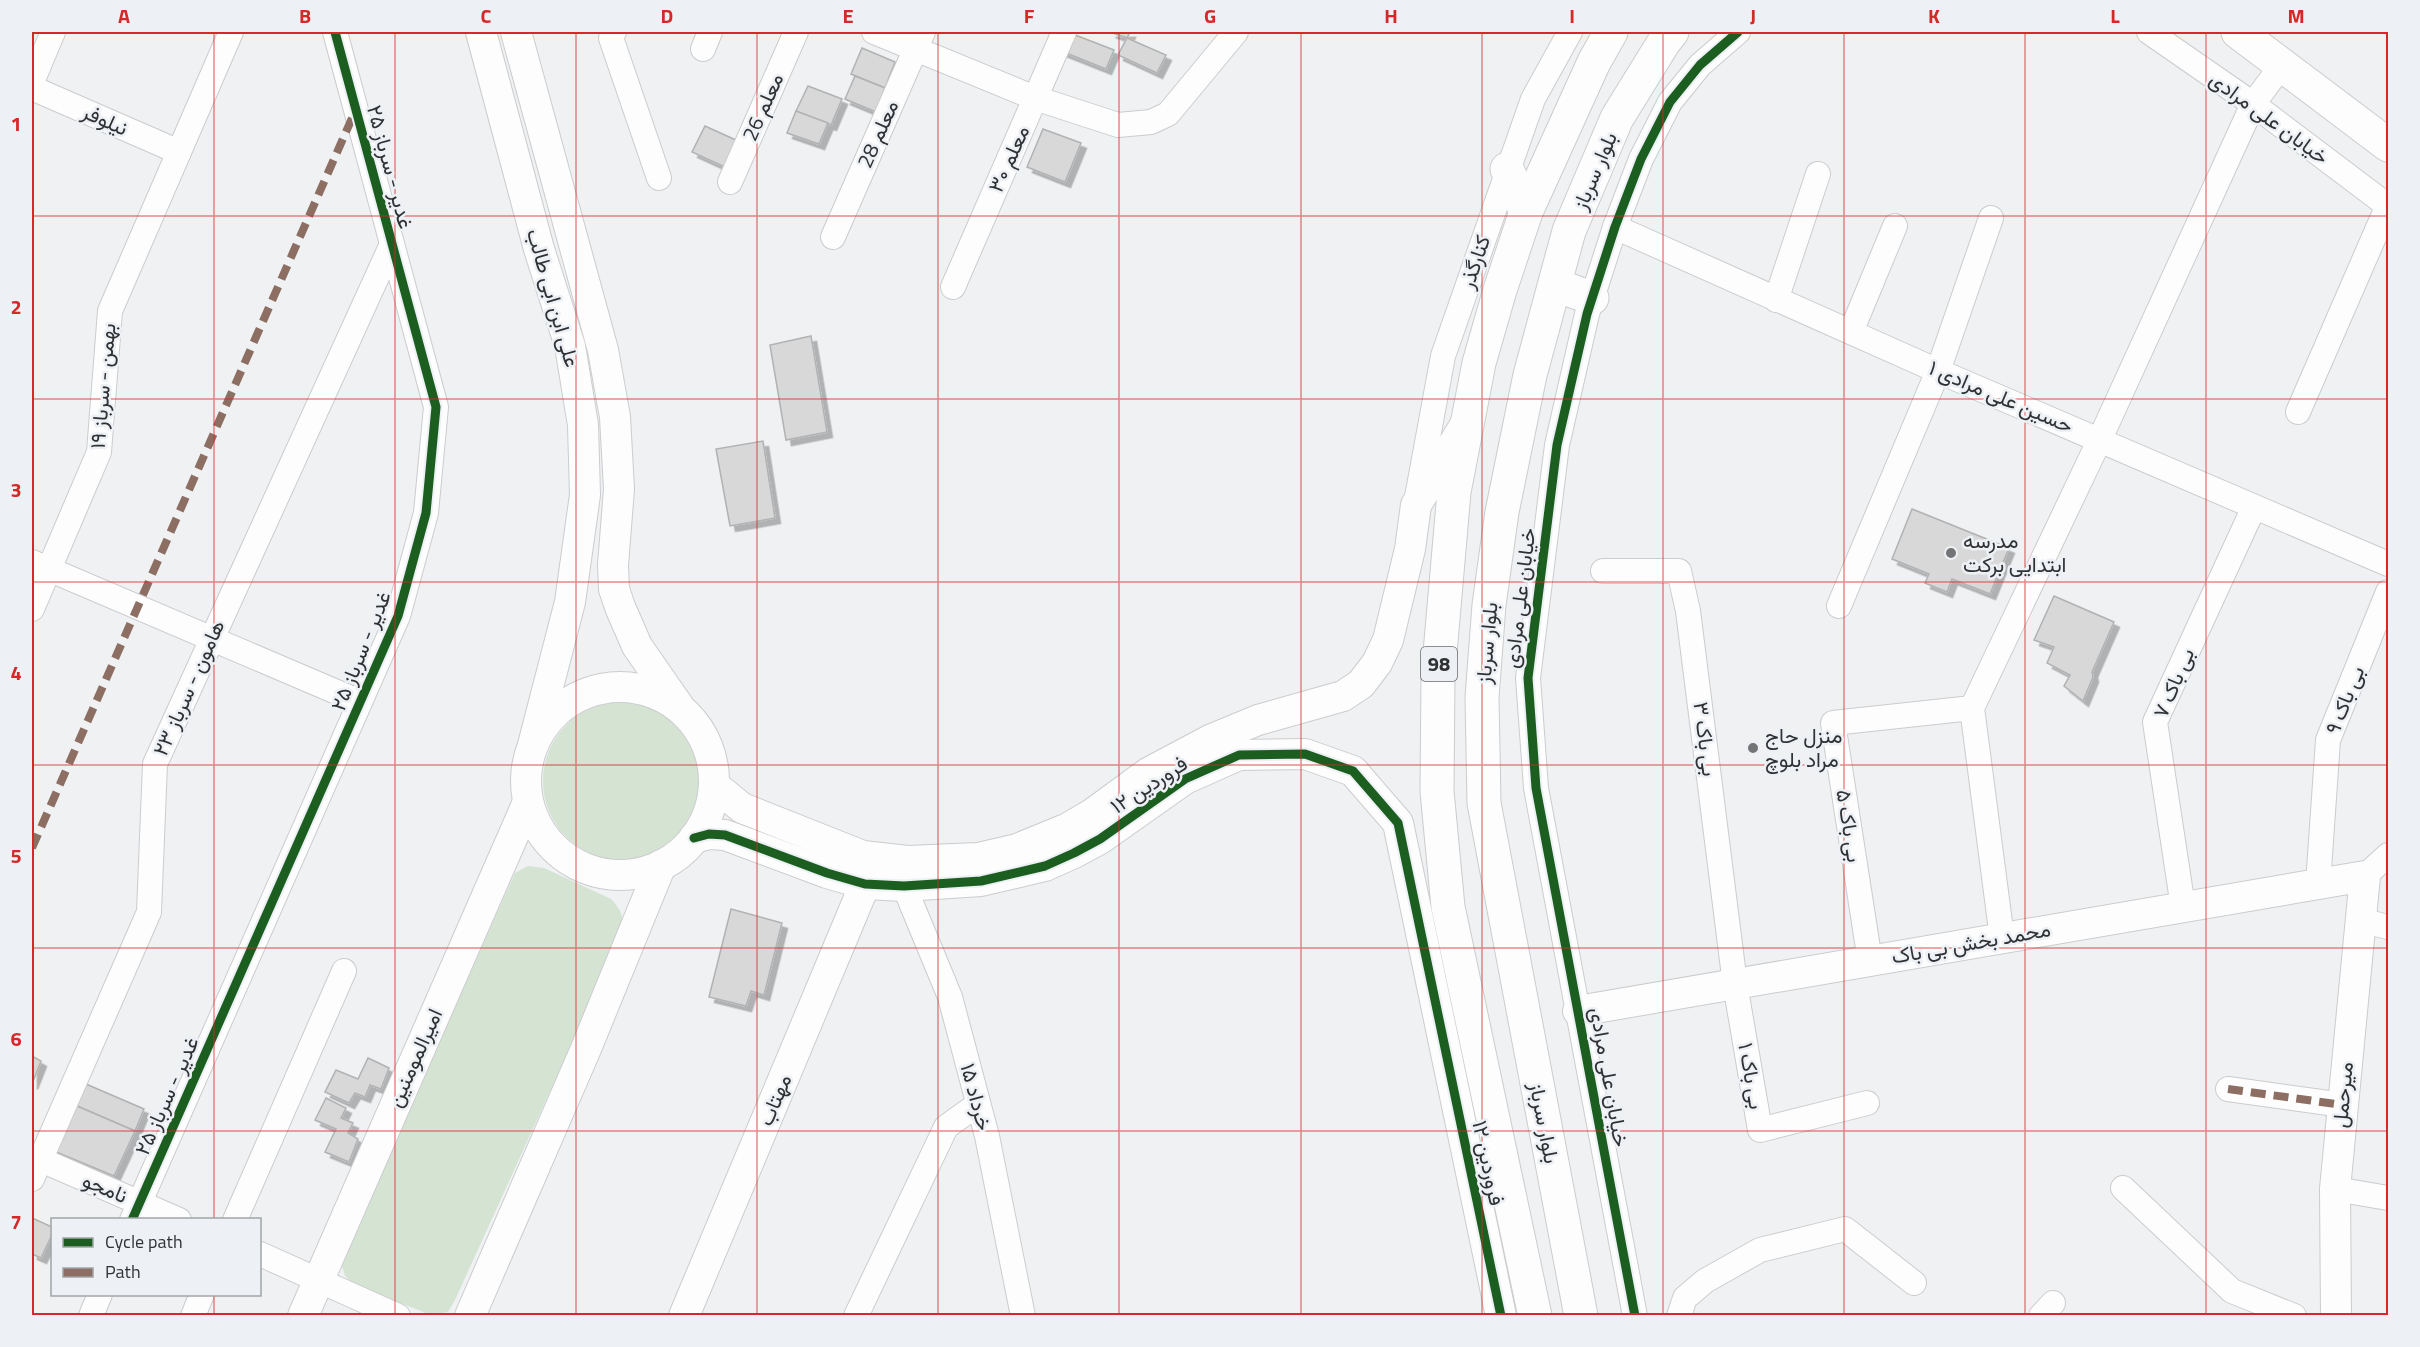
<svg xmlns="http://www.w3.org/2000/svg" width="2420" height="1347" font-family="'Titillium Web',Vazirmatn,sans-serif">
  <defs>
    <filter id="shadow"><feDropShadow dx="5.5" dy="5.5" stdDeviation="0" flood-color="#0004"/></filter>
  </defs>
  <rect width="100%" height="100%" fill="#eff1f3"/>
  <g fill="#d5e3d3">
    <circle cx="622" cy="781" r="79"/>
    <path d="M528,866l16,2 67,31c11,11 13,19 11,34l-167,367 -7,12 -17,3 -74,-29 -12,-10 -3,-10 3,-15 170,-378z"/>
  </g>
  <g fill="#d8d8d9" stroke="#b1b2b3" stroke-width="1.5" filter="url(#shadow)">
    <polygon points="1110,32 1130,32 1127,38"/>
    <polygon points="1070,33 1114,50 1106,69 1061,51"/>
    <polygon points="1127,38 1166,55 1157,73 1118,55"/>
    <polygon points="862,48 895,62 885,88 851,74"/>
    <polygon points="855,76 885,88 876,112 845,99"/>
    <polygon points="808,86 842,99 831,125 796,111"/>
    <polygon points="796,111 828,123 819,144 787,133"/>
    <polygon points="705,126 738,141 727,168 692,152"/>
    <polygon points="1043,129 1081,143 1065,182 1027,167"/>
    <polygon points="811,336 827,432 786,440 770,345"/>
    <polygon points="763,441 775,518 730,526 716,449"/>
    <polygon points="1912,509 2009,548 1990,594 1952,579 1947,592 1925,583 1929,574 1892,559"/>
    <polygon points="2054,596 2114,622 2092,672 2093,677 2083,701 2064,686 2070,675 2047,663 2054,647 2034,640"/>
    <polygon points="731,909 782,923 764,995 751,991 746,1006 709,997"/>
    <polygon points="32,1056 41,1061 32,1084"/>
    <polygon points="368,1058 389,1068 381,1089 370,1085 365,1097 355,1093 349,1103 325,1092 336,1070 358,1079"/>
    <polygon points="79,1081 144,1109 135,1131 70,1103"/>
    <polygon points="326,1098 346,1108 341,1118 353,1123 348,1133 358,1139 349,1162 325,1152 336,1129 315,1120"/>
    <polygon points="70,1103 135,1131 114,1176 49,1149"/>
    <polygon points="32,1218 52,1227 52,1235 41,1258 32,1254"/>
  </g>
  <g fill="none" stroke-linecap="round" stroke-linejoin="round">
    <g stroke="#cbccce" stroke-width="26">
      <g id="minor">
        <polyline points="614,32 611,38 659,178"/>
        <polyline points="874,32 1035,98 1118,125 1151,122 1168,114 1236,32"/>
        <polyline points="2149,32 2253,104 2388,206"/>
        <polyline points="703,49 710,32"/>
        <polyline points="32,82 53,32"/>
        <polyline points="32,88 179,152"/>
        <polyline points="730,182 796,32"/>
        <polyline points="1615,227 1938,371 2388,564"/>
        <polyline points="833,237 923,32"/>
        <polyline points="953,287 1064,32"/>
        <polyline points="1776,300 1818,174"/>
        <polyline points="1851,332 1895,226"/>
        <polyline points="2298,412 2388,205"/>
        <polyline points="1417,497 1443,356 1533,99 1570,32"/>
        <polyline points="32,562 360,702"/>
        <polyline points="1603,571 1679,571 1688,611 1735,984 1760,1130 1867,1103"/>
        <polyline points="1839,606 1938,371 1991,218"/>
        <polyline points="32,609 99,452 110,311 231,32"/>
        <polyline points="2365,876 2388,855"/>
        <polyline points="2318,884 2328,740 2388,592"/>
        <polyline points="904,886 950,997 987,1136 1023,1316"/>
        <polyline points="2183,907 2155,722 2254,507"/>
        <polyline points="2360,920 2388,927"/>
        <polyline points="2002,938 1972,708 2100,439 2253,104 2282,65"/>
        <polyline points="1870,961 1833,723 1972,708"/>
        <polyline points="2228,1089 2343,1105"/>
        <polyline points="32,1156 179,1220"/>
        <polyline points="32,1179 149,912 155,764 392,244"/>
        <polyline points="2123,1188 2232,1291 2294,1316"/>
        <polyline points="2335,1189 2388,1198"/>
        <polyline points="132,1220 398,616 426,513 436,407 335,32"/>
        <polyline points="235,1220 344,971"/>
        <polyline points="260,1254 398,1316"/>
        <polyline points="91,1316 100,1294"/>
        <polyline points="193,1316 202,1294"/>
        <polyline points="856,1316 946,1127 978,1104"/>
        <polyline points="1635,1316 1536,788 1528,678 1557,445 1587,314 1615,227 1641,159 1670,102 1700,65 1738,32"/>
        <polyline points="1679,1316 1685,1298 1705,1281 1760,1250 1845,1229 1914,1283"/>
        <polyline points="2041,1316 2053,1303"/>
      </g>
    </g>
    <g stroke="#cbccce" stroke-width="32">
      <g id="tertiary">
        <polyline points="481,32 539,249 570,346 583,425 585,495 570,602 533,745"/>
        <polyline points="516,32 603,350 615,417 619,489 613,565 614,589 620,607 637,646 680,708"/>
        <circle cx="620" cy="781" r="94"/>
        <polyline points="714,785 742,808 863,856 908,861 978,858 1017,849 1068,828 1092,814 1148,773 1212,739 1258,720 1343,696 1361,684 1377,663 1388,640 1410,549 1416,505 1465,425"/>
        <polyline points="694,838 709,834 725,835 827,873 865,884 904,886 981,881 1045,866 1074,853 1100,839 1185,779 1239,755 1305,754 1353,771 1398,823 1501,1316"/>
        <polyline points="1578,1011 2365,876 2335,1189 2336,1316"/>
        <polyline points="303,1316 528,802"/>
        <polyline points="470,1316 585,1051 661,865"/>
        <polyline points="684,1316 865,884"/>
      </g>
    </g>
    <g stroke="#cbccce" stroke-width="35">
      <g id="trunk">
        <polyline points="2238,32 2388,145"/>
        <polyline points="1507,169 1526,212"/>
        <polyline points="1555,285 1592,298"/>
        <polyline points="1535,1316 1448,907 1437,791 1438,676 1454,492 1479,363 1500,290 1526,212 1594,62 1611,32"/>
        <polyline points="1581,1316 1484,803 1482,697 1489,605 1502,512 1530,375 1569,231 1617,118 1664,42 1672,32"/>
      </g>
    </g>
    <use href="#minor" stroke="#fdfdfd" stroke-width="24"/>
    <use href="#tertiary" stroke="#fdfdfd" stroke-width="30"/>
    <use href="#trunk" stroke="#fdfdfd" stroke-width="33"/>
    <g stroke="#8d6e63" stroke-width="8" stroke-dasharray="15 8" stroke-linecap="butt">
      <polyline points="32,848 356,109"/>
      <polyline points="2228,1089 2343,1105"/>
    </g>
    <g stroke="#edf0f5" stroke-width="13">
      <g id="cycleway">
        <polyline points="694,838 709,834 725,835 827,873 865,884 904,886 981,881 1045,866 1074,853 1100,839 1185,779 1239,755 1305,754 1353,771 1398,823 1501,1316"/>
        <polyline points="132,1220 398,616 426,513 436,407 335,32"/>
        <polyline points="1635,1316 1536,788 1528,678 1557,445 1587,314 1615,227 1641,159 1670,102 1700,65 1738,32"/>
      </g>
    </g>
    <use href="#cycleway" stroke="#1b5e20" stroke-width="9"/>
  </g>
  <path fill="none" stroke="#d62828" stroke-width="1.5" stroke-opacity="0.55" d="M214,32v1188M395,32v1284M576,32v1284M757,32v1284M938,32v1284M1119,32v1284M1301,32v1284M1482,32v1284M1663,32v1284M1844,32v1284M2025,32v1284M2206,32v1284M32,216h2356M32,399h2356M32,582h2356M32,765h2356M32,948h2356M32,1131h2356M214,1294v22"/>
  <g fill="#737476" stroke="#edf0f5" stroke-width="2">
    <circle cx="1951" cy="553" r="6"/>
    <circle cx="1753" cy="748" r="6"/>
  </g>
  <g text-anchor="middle" stroke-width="5" stroke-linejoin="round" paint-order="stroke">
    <rect fill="#edf0f5" stroke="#696a6d" stroke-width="1.5" x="1421" y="647" width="36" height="34" rx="4.5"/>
    <g font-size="20" font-weight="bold" fill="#303133">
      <text x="1439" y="671">98</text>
    </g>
    <g font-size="21" fill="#303133" stroke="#edf0f5">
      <text transform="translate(763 107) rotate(-66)" y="7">معلم 26</text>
      <text transform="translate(2269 118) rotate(36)" y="7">خیابان علی مرادی</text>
      <text transform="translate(105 120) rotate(24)" y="7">نیلوفر</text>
      <text transform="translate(878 134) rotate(-66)" y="7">معلم 28</text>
      <text transform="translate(1009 159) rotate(-66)" y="7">معلم ۳۰</text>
      <text transform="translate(390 167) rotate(75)" y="7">غدیر - سرباز ۲۵</text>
      <text transform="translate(1595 171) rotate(-67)" y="7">بلوار سرباز</text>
      <text transform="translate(1475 262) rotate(-71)" y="7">کنارگذر</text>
      <text transform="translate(553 298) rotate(74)" y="7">علی ابن ابی طالب</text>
      <text transform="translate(103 386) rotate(-85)" y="7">بهمن - سرباز ۱۹</text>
      <text transform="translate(2001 397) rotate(23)" y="7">حسین علی مرادی ۱</text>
      <text transform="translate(1520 598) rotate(-83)" y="7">خیابان علی مرادی</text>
      <text transform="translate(1487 643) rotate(-85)" y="7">بلوار سرباز</text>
      <text transform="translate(361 651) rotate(-68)" y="7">غدیر - سرباز ۲۵</text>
      <text transform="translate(2174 683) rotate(-67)" y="7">بی باک ۷</text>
      <text transform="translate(189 688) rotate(-66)" y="7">هامون - سرباز ۲۳</text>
      <text transform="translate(2345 700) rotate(-68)" y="7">بی باک ۹</text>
      <text transform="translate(1705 739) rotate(83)" y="7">بی باک ۳</text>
      <text transform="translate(1149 785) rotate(-33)" y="7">۱۲ فروردین</text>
      <text transform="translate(1849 826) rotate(81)" y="7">بی باک ۵</text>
      <text transform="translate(1971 943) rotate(-10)" y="7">محمد بخش بی باک</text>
      <text transform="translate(415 1058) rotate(-66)" y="7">امیرالمومنین</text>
      <text transform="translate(1751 1076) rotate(80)" y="7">بی باک ۱</text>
      <text transform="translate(1609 1077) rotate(80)" y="7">خیابان علی مرادی</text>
      <text transform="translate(2343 1095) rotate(-85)" y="7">میرحمل</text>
      <text transform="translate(167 1096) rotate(-66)" y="7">غدیر - سرباز ۲۵</text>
      <text transform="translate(976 1097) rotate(75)" y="7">۱۵ خرداد</text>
      <text transform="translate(775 1100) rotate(-67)" y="7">مهتاب</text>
      <text transform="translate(1544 1123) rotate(79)" y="7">بلوار سرباز</text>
      <text transform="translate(1488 1163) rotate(78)" y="7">۱۲ فروردین</text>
      <text transform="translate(105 1188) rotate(23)" y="7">نامجو</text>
    </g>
    <g font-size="21" fill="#303133" stroke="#edf0f5" text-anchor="start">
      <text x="1963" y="548">مدرسه<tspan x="1963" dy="24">ابتدایی برکت</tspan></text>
      <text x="1765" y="743">منزل حاج<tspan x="1765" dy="24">مراد بلوچ</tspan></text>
    </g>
  </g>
  <rect width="2420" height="1347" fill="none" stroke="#edf0f5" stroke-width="66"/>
  <rect x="51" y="1218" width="210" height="78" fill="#edf0f5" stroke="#a1a4a7" stroke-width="1.5"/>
  <rect x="63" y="1238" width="30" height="9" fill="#1b5e20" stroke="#a1a4a7" stroke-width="1.5"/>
  <text x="105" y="1248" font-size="18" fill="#303133">Cycle path</text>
  <rect x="63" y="1268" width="30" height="9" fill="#8d6e63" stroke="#a1a4a7" stroke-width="1.5"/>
  <text x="105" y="1278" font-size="18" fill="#303133">Path</text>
  <rect x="33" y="33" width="2354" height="1281" fill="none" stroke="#d62828" stroke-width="2"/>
  <g font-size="20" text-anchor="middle" font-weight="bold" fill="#d62828">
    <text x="124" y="23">A</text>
    <text x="305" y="23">B</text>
    <text x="486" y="23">C</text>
    <text x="667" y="23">D</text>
    <text x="848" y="23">E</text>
    <text x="1029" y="23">F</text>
    <text x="1210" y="23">G</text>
    <text x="1391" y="23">H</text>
    <text x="1572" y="23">I</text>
    <text x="1753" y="23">J</text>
    <text x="1934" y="23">K</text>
    <text x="2115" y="23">L</text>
    <text x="2296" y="23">M</text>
    <text x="16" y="131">1</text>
    <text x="16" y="314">2</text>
    <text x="16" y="497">3</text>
    <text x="16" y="680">4</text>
    <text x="16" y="863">5</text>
    <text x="16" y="1046">6</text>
    <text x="16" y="1229">7</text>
  </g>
</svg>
